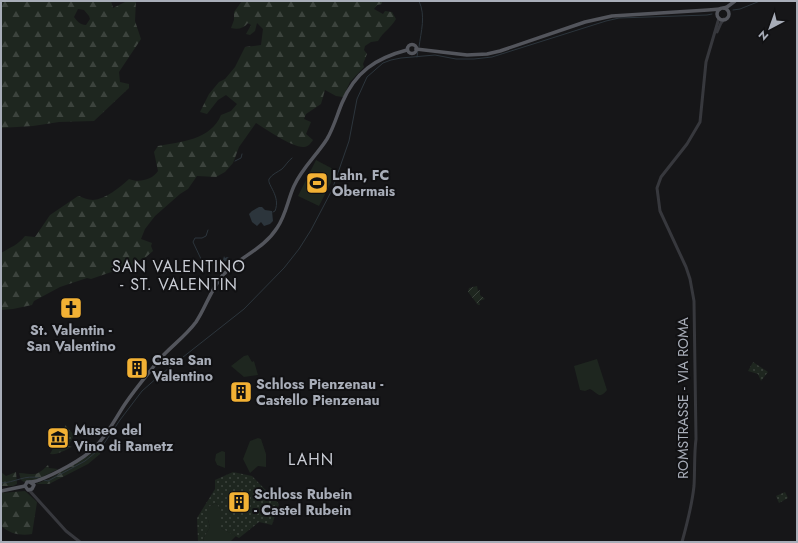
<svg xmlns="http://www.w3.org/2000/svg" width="798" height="543" font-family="Jost,sans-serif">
  <defs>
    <pattern id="forest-firs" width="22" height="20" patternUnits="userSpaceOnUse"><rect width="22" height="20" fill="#1e261f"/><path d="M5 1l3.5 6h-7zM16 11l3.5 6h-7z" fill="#3c433d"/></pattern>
    <pattern id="park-dots" width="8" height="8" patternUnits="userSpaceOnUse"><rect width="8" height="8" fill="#1e261f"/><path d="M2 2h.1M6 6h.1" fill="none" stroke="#3c433d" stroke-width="1.8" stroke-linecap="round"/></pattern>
    <pattern id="garden-furrows" width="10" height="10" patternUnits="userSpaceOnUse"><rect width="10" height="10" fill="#1e261f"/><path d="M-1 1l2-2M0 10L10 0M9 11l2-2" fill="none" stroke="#3c433d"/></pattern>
  </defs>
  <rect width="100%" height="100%" fill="#161618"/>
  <g fill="#1e261f">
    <polygon points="316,160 337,171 319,206 298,196"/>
    <polygon points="248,355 252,362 254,361 258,375 244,377 231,366 244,356"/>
    <path d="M597,359l10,31c-8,10 -9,3 -17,-1l-5,2 -5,-1 -6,-24z"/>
    <polygon points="258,438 261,439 266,454 266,467 258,466 250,473 243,459 250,441"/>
    <polygon points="222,451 225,452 225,468 217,465 215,460 216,454"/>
    <polygon points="216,503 221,510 221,528 236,536 230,542 203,542 204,537 210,527 208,520 208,507"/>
  </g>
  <g fill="url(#forest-firs)" fill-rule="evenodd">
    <path d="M1,1h110l2,7 12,-6 11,-1 -1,20 6,18 -22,33 1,10 9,2v4l-35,33 -35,1 -26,4 -32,2zM78,9l6,1 5,6 1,3 -4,6c-6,0 -9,-4 -12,-8z"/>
    <path d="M242,1h140v3l-5,1 -3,4 9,5 2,-3 7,1 4,7c-5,9 -12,12 -18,22l-7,1 -6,4 -1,4 3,4 -4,10 1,3 -14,15 -7,15 -7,-1 -11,-6 -4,14 -15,10 -2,5 7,3 -5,12 7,6c-2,3 -5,7 -9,7 -11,1 -38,-18 -48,-24l-17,24 -6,16 -8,9 -9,5 -19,-1 -9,13 -8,5 -25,22 -10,13 -4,10 11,4 -1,3 2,5 -7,6 -8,4 1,8 -16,-1 -32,11 -4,-1 -27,9 -26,14 -2,4 -19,4 -12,1v-57c10,-6 17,-8 24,-17l10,1 15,-22 28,-19c4,1 10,4 15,4 13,-1 26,-12 36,-21 10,4 23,1 29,-8l-4,-19 4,-6c22,-4 53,-6 63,-31l10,-4 6,-7 -11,-9 -8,5 -11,14 -7,-2 9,-18 10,-12 6,-3 10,-12 10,-20 16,-2 2,-16 -6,-6 -2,8 -5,4 -4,-1 5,-9 -3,-2c-4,5 -10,7 -17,5l3,-8v-8z"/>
    <path d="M56,443l16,4c-7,3 -14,8 -22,7z"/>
    <polygon points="101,448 100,454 88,464 49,484 36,484 51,478"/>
    <path d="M48,465l1,3 9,1 -22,11 -12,2 -3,-2 -2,-7c16,1 17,4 29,-8z"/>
    <polygon points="1,472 6,476 16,472 17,484 13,486 1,486"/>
    <path d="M25,491l12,11 -5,32c-10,2 -24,0 -31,-9v-32z"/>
  </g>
  <g fill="url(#park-dots)">
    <polygon points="753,362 768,372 761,381 758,374 748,371"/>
    <polygon points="65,425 74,435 69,445 57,444 64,434"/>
    <polygon points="233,472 252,476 279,504 272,525 259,522 239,538 221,528 221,510 216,503 208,507 208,520 210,527 204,537 203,542 198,542 197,518 215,489 215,480"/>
    <polygon points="785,492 788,498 779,503 776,496"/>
  </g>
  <polygon fill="url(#garden-furrows)" points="477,286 478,291 480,290 480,295 485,299 479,301 480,305 478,305 468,292 469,288"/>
  <g fill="#2c353c">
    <polygon points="259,207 262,207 265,210 272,211 273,221 270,224 264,226 261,222 257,226 252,222 249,214 252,211"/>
    <path d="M224,256l1,2 2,-1 4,2 -9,4 -13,-1 -1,3 -3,-1 -4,-5c9,0 11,2 22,1z"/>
  </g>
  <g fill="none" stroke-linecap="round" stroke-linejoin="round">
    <g stroke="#2c353c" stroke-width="1">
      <polyline points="733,10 740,9 760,1"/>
      <path d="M419,47c2,-16 7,-31 0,-46"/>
      <polyline points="417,57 418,50"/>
      <polyline points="235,161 241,158 242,154"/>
      <path d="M273,212l2,-1c6,-15 -8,-26 -6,-32 3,-5 9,-7 13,-10 4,-4 6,-8 10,-11"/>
      <polyline points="201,259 193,242 195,238 202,238 206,236 208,230"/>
      <polyline points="44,480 48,481 85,461 101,448 120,420 142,391 159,376 244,309 284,268 299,249 311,230 332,190 349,141 357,99 367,77 383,63 391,60 401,58 435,55 456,59 474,59 492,57 606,21 619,18 707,15 712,14"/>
      <path d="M1,483c13,0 25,-9 38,-5"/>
    </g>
    <g stroke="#37383d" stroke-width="3">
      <polyline points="717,32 721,23 724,19"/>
      <polyline points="29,490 66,531 80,542"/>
      <path d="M682,542c5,-18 10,-37 12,-56 1,-16 0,-31 2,-47l-2,-138 -4,-22 -4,-12 -26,-56 -3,-23 4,-11 26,-33 13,-22 6,-60 13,-44"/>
    </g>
    <g stroke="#53555c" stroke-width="3.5">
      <polyline points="724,8 727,7 735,1"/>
      <circle cx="723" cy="14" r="6"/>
      <circle cx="412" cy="49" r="4.5"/>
      <polyline points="416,49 467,55 487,54 500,51 585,22 612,16 708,10 720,9"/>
      <path d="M25,486l2,-4c4,0 8,0 12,-2 14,-5 45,-21 55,-32 13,-12 21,-29 31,-44 10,-15 22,-29 33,-43 12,-14 27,-24 38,-39 10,-15 15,-33 27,-47 17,-19 40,-25 54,-47 9,-13 11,-29 17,-42 8,-18 23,-31 33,-47 7,-12 10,-24 15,-36 13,-31 34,-45 65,-53"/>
      <polyline points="25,486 28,490 32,489 34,485 30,482"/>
      <polyline points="1,491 25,486"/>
    </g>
  </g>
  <defs>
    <g id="stadium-square" transform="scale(1.15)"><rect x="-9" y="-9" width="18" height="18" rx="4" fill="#f2b134" stroke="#111113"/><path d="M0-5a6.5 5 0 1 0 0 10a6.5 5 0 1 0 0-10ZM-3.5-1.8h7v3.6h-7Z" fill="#111"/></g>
    <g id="church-square" transform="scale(1.15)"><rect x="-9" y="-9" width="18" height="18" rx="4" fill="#f2b134" stroke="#111113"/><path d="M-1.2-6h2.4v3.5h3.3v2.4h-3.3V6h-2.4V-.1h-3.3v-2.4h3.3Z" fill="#111"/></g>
    <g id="building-square" transform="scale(1.15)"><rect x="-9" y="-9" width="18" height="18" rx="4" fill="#f2b134" stroke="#111113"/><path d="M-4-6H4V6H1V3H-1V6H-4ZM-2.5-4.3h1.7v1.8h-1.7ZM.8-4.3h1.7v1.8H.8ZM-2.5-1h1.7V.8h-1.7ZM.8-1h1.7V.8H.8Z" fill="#111"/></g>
    <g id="museum-square" transform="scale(1.15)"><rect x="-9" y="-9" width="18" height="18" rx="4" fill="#f2b134" stroke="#111113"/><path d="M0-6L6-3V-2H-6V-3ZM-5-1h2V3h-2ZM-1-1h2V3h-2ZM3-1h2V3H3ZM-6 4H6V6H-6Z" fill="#111"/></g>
  </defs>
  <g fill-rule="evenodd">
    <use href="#stadium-square" x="317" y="183"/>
    <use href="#church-square" x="71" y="308"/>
    <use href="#building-square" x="137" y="368"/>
    <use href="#building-square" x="241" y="392"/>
    <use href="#museum-square" x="58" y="438"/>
    <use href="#building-square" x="239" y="502"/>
  </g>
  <g text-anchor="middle" stroke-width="4" stroke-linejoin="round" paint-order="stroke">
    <g font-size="14" font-weight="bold" fill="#a8adb8" stroke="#111113" text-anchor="start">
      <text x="332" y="180">Lahn, FC<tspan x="332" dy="16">Obermais</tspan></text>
      <text x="71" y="335" text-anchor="middle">St. Valentin -<tspan x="71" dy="16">San Valentino</tspan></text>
      <text x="152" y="365">Casa San<tspan x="152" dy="16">Valentino</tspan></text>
      <text x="256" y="389">Schloss Pienzenau -<tspan x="256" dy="16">Castello Pienzenau</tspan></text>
      <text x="74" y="435">Museo del<tspan x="74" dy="16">Vino di Rametz</tspan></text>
      <text x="254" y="499">Schloss Rubein<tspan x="254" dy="16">- Castel Rubein</tspan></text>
    </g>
    <g font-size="14" fill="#a8adb8" stroke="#111113">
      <text transform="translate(683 398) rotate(-90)" y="5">ROMSTRASSE - VIA ROMA</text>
    </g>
    <g font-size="16" letter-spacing="1" fill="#c9ccd4" stroke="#111113">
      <text x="179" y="272">SAN VALENTINO<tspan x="179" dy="18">- ST. VALENTIN</tspan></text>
      <text x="311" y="465">LAHN</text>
    </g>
  </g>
  <rect width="798" height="543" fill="none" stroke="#a8adb8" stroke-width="4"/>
  <g transform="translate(770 28) rotate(221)" stroke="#111113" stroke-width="3" paint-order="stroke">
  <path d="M0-3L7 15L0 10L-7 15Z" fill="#a8adb8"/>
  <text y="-6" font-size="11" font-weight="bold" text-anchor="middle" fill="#a8adb8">N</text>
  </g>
</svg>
